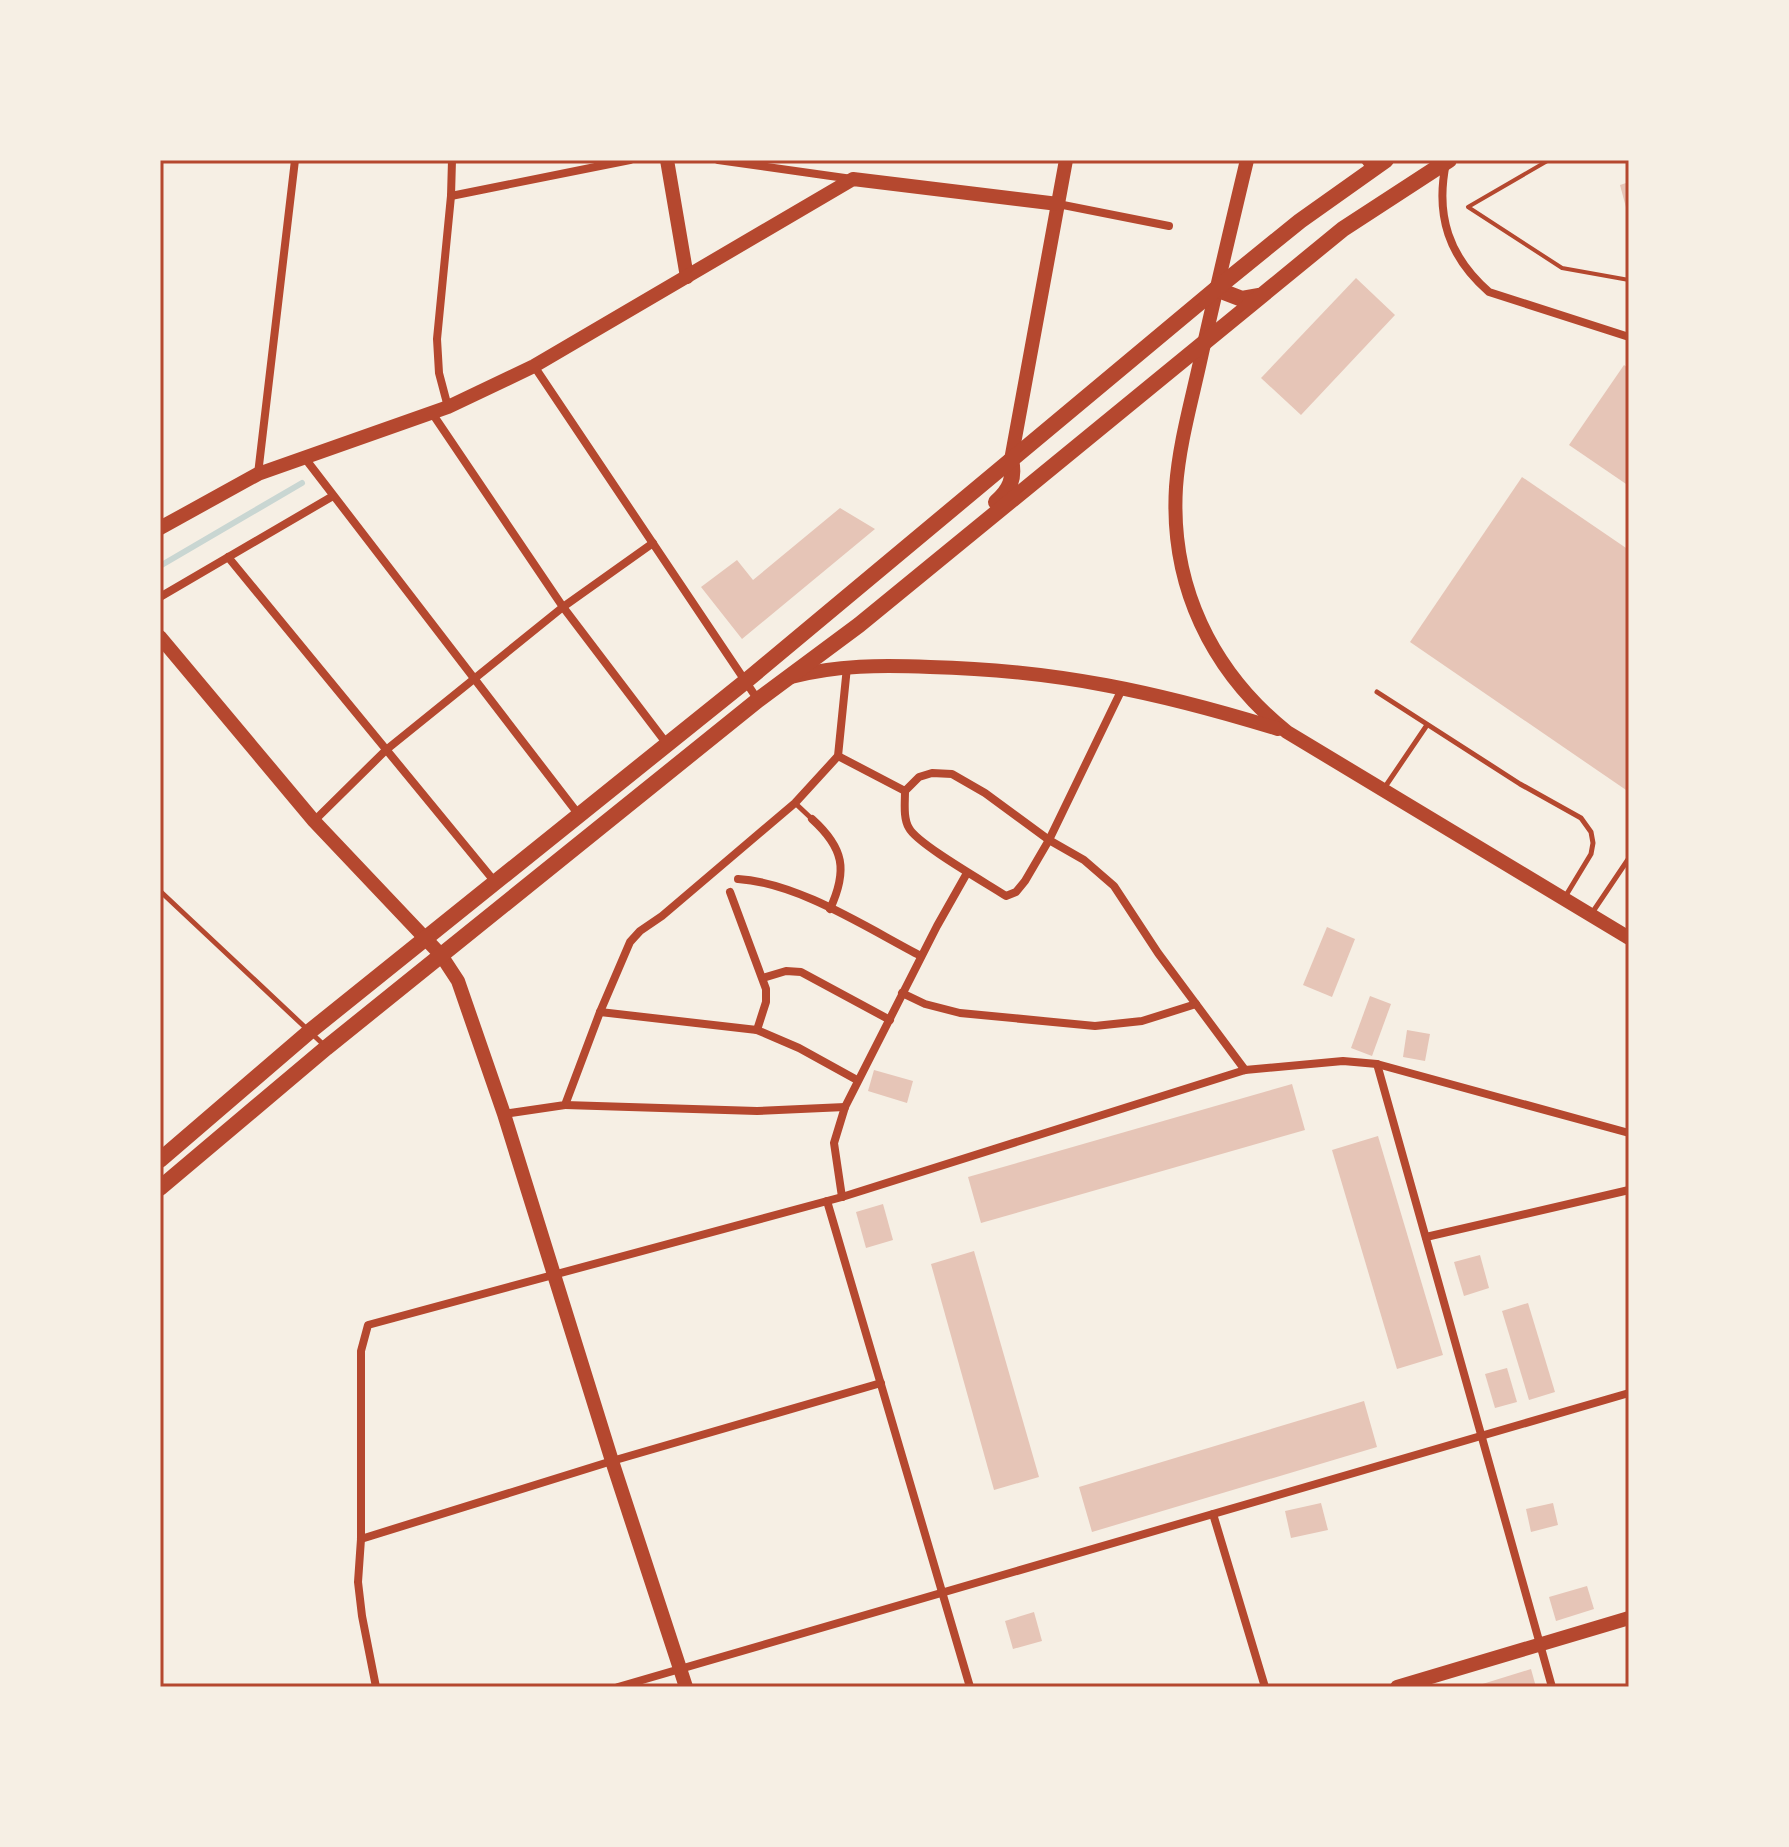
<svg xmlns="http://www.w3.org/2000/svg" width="1789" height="1847" font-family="Jost,sans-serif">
  <rect width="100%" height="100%" fill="#f6efe4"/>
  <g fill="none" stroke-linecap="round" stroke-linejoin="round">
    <polyline stroke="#c9d6d2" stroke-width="6" points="160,566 302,483"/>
  </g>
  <g fill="#e6c5b7">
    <polygon points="1629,182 1629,215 1628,215 1620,185"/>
    <polygon points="1356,278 1395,315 1301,415 1261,378"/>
    <polygon points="1624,365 1629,369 1629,486 1569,445"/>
    <polygon points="1522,477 1629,550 1629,792 1410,642"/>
    <polygon points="840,508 875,529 742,639 701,587 737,560 753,580"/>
    <polygon points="1327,927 1355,939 1332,997 1303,985"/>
    <polygon points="1370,996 1391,1004 1372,1056 1351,1048"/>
    <polygon points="1407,1030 1430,1034 1425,1061 1403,1057"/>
    <polygon points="874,1070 913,1081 907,1103 868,1091"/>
    <polygon points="1292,1084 1305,1130 981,1223 968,1177"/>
    <polygon points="1378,1136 1443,1355 1397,1369 1332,1150"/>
    <polygon points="883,1204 893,1240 866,1248 856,1212"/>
    <polygon points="974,1251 1039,1477 994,1490 931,1264"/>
    <polygon points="1480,1255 1489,1288 1464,1296 1454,1262"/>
    <polygon points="1528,1303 1555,1392 1529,1400 1502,1311"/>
    <polygon points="1507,1368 1517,1402 1495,1408 1485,1374"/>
    <polygon points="1364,1401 1377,1447 1092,1532 1079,1487"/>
    <polygon points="1321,1503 1328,1530 1291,1538 1285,1511"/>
    <polygon points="1553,1503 1558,1525 1531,1532 1526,1509"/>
    <polygon points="1587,1586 1594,1609 1556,1621 1549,1597"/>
    <polygon points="1034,1612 1042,1641 1013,1649 1005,1621"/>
    <polygon points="1531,1669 1536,1687 1476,1687 1476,1686"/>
  </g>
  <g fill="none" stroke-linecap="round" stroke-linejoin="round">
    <polyline stroke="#b5482f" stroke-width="4" points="1549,160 1468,207 1562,268 1629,280"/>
    <g stroke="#b5482f" stroke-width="5">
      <polyline points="1363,160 1370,170"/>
      <polyline points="1377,692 1520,784 1581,818 1591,832 1593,843 1591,854 1565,897"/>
      <polyline points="1385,787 1427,725"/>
      <polyline points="795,803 812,819"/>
      <polyline points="160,891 325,1046"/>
      <polyline points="1592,913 1629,858"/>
    </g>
    <g stroke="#b5482f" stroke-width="8">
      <polyline points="718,160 852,179"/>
      <path d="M1446,163c-11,53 3,94 43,129l140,45"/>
      <polyline points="451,196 630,160"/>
      <polyline points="1058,204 1169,226"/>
      <polyline points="534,366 758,700"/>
      <polyline points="448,407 439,373 437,339 451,196 452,160"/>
      <polyline points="432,413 563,607 667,744"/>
      <polyline points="304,457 579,815"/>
      <polyline points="258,474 295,160"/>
      <polyline points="228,557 495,882"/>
      <polyline points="160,597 333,496"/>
      <polyline points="838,756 905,791 919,777 932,773 952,774 985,793 1049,840 1084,860 1114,886 1158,953 1245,1070"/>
      <path d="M905,791c0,12 -2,27 4,37 8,16 79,56 97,68l10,-4 9,-11 24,-41 74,-153"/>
      <path d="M812,819c32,29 36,51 18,90"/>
      <polyline points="314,821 386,750 563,607 653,543"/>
      <path d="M738,879c61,4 129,49 183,77"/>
      <polyline points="730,892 766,989 766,1002 757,1030"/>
      <polyline points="763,978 786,971 801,972 890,1020"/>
      <polyline points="902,993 925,1004 960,1013 1095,1026 1142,1021 1196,1004"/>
      <polyline points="600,1012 757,1030 799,1048 857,1080"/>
      <polyline points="1377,1064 1552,1687"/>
      <polyline points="565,1105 757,1111 845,1107"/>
      <polyline points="504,1114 565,1105 600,1012 630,942 640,931 662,916 795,803 838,756 847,667"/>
      <polyline points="842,1197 834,1143 845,1107 937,926 967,873"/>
      <polyline points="827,1201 970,1687"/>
      <polyline points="1426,1237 1629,1190"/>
      <polyline points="1213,1514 1265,1687"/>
      <polyline points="361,1539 612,1461 881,1383"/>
      <polyline points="376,1687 362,1616 358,1582 361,1539 361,1351 368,1325 842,1197 1245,1070 1343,1061 1377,1064 1629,1133"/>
      <polyline points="618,1687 1629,1393"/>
    </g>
    <g stroke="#b5482f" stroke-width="14">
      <polyline points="667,160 687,277"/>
      <polyline points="1011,460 1066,160"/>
      <polyline points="160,528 258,474 448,407 534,366 853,179 1058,204"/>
      <polyline points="160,637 314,821 441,955 458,981 504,1114 612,1461 686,1687"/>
      <polyline points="1397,1687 1629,1618"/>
    </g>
    <g stroke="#b5482f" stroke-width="14">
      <path d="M1247,160c-16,67 -32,134 -47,202 -9,41 -21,83 -24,125 -6,98 35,184 111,245l342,206"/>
      <path d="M791,677c46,-12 91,-12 139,-10 126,3 228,25 348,62"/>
    </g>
    <g stroke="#b5482f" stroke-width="16">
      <polyline points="1216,289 1242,299 1259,296"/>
      <path d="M996,502c14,-12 19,-24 15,-42"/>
      <polyline points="160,1160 309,1032 746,681 1216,289 1300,221 1386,160"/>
      <polyline points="160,1188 326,1048 758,700 859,625 1343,229 1449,160"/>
    </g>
  </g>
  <rect width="1789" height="1847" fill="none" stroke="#f6efe4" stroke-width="324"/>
  <rect x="162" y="162" width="1465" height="1523" fill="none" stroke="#b5482f" stroke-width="3"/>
</svg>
